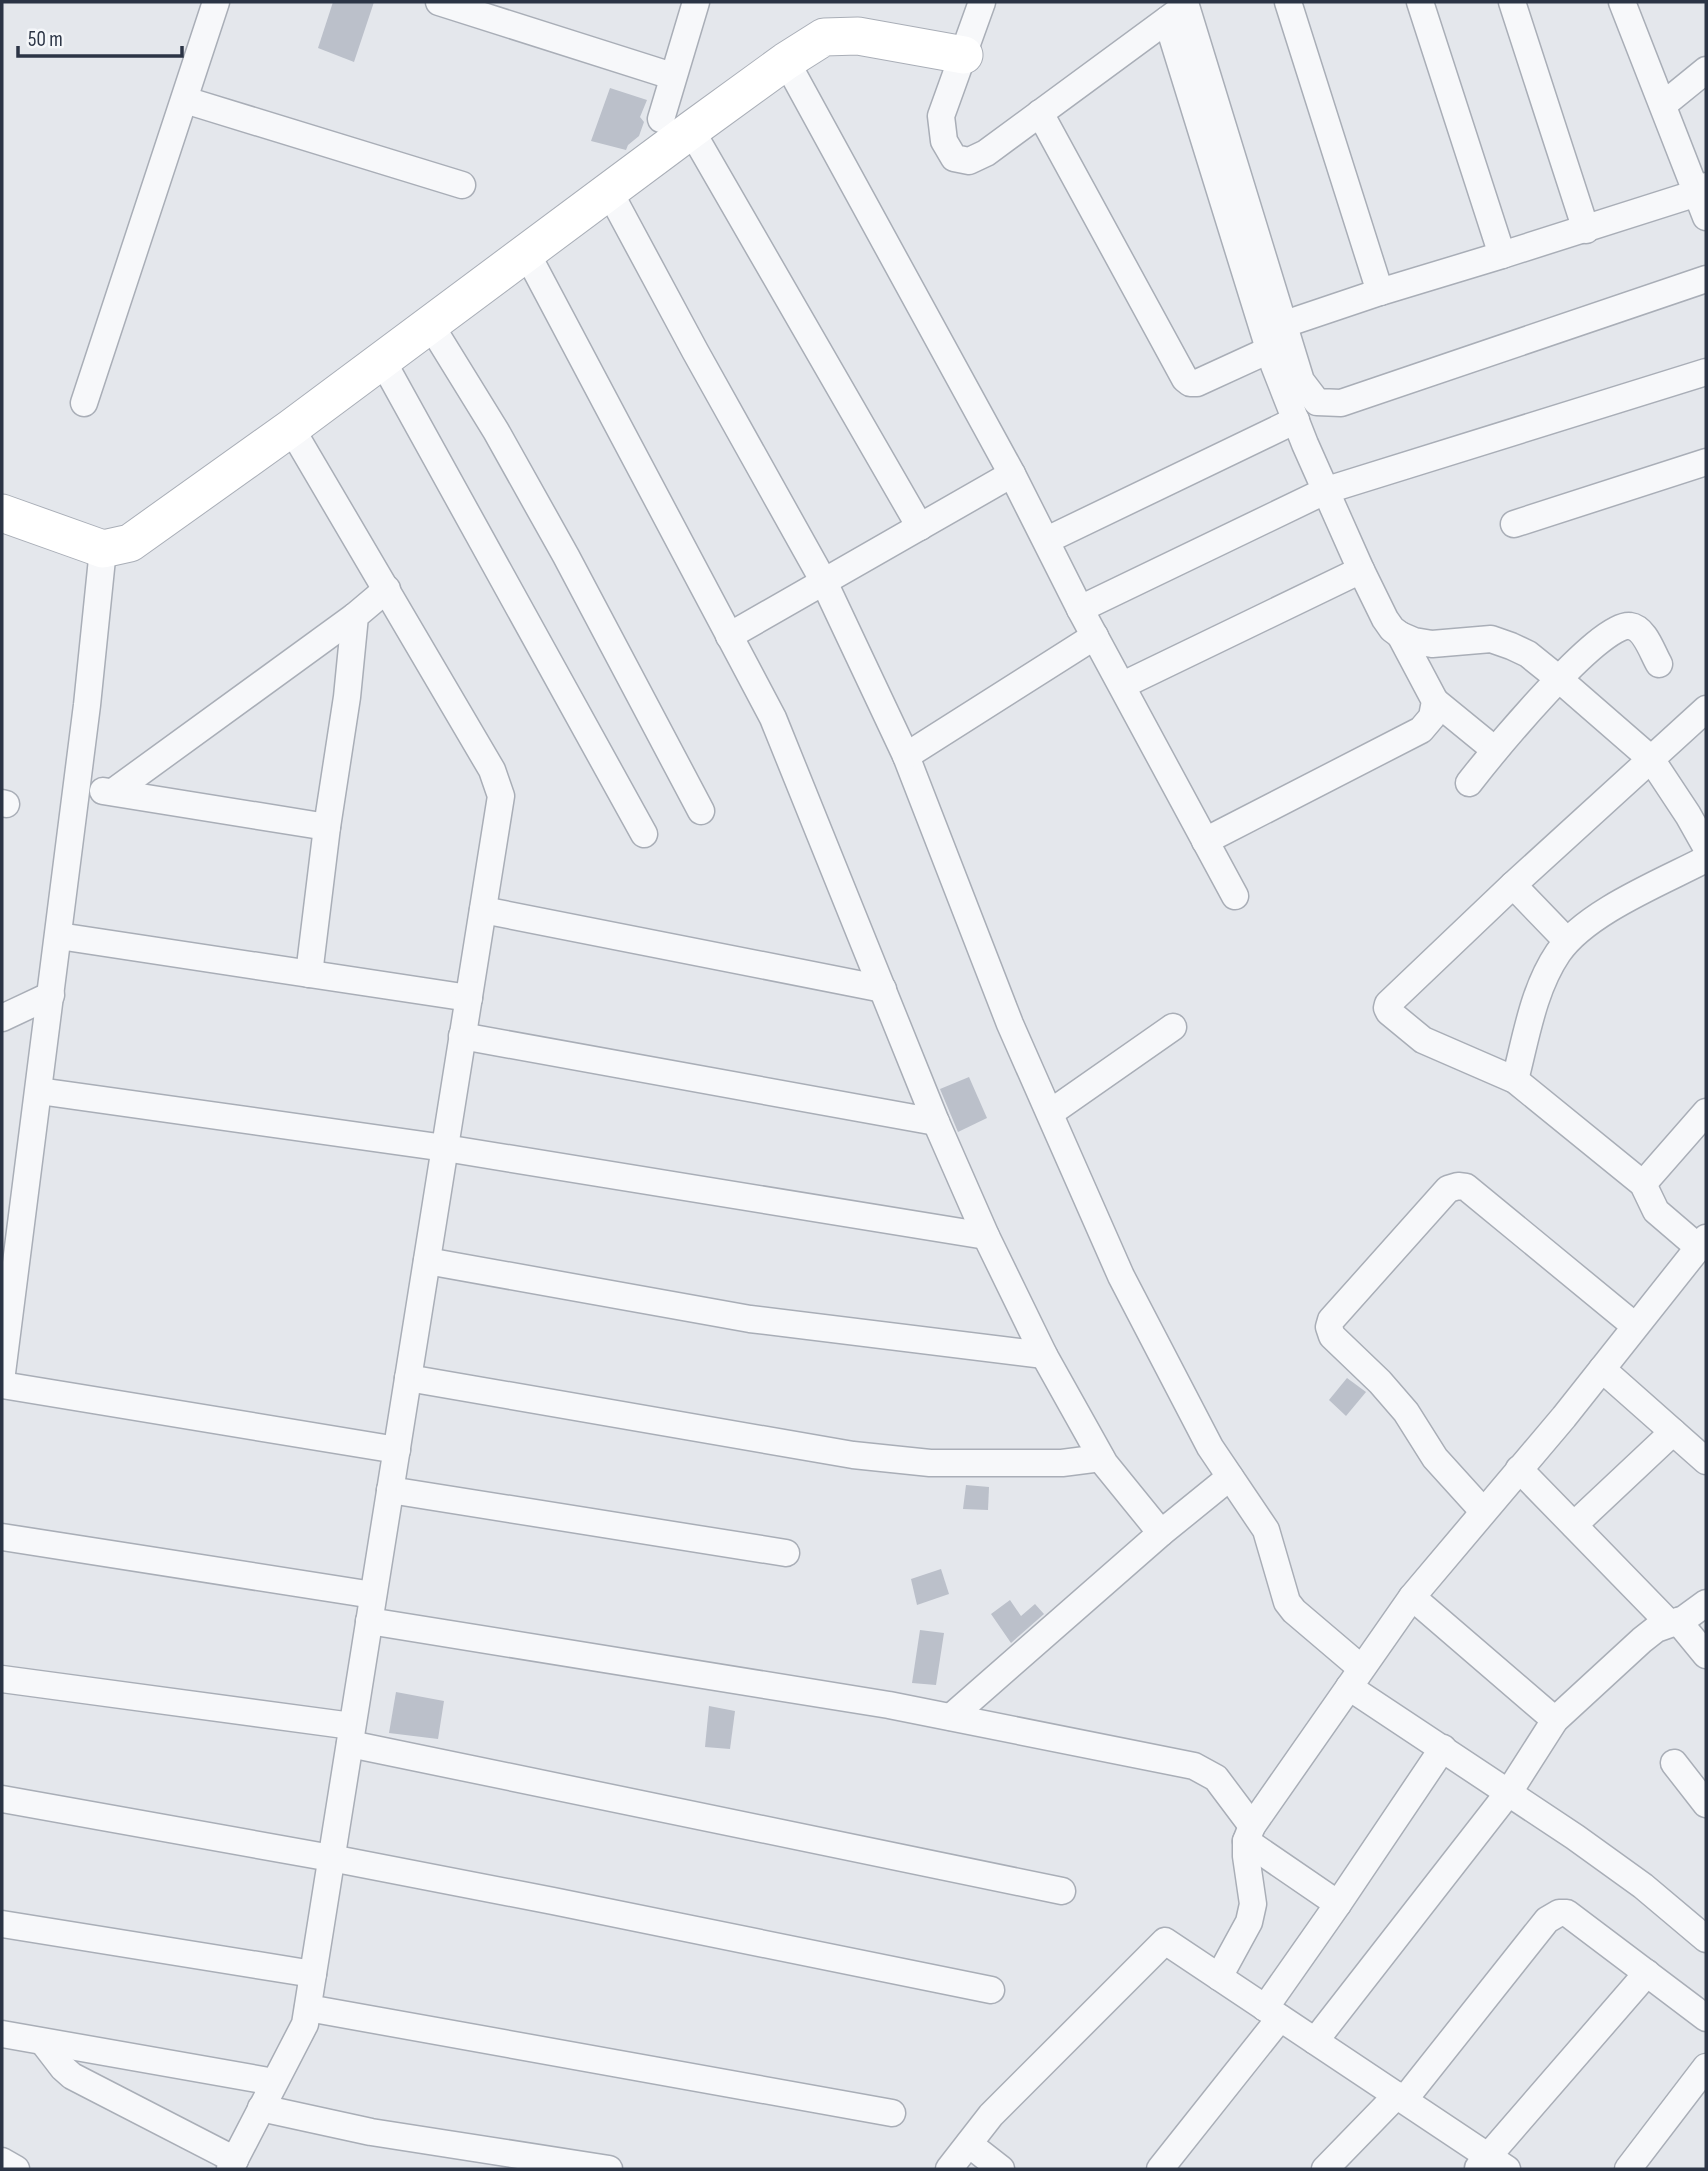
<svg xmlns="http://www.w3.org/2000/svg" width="1708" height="2171" font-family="'Sofia Sans Condensed',sans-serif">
  <rect width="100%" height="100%" fill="#e4e7ec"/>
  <g fill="#bbc0ca">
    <polygon points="333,2 374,2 354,62 318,48"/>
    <polygon points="610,88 647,100 640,117 644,122 639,136 628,145 626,150 591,141"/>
    <polygon points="969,1077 987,1118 958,1132 940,1089"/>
    <polygon points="1347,1378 1366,1392 1346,1416 1329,1400"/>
    <polygon points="966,1485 989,1487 988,1510 963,1509"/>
    <polygon points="941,1569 949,1594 917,1605 911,1579"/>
    <polygon points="1010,1600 1021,1616 1035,1604 1044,1614 1011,1643 991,1614"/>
    <polygon points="920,1630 944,1633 936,1685 912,1683"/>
    <polygon points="396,1692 444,1701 438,1739 389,1733"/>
    <polygon points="709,1706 735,1711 730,1749 705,1747"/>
  </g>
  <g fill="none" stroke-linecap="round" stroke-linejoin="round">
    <g stroke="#a9aeb7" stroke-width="29">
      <g id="street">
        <polyline points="439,2 672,76"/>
        <polyline points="982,2 941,116 944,141 954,158 969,161 986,153 1179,11"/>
        <polyline points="1288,2 1380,292"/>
        <polyline points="1420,2 1502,255 1697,193 1706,186"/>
        <polyline points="1512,2 1586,230"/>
        <polyline points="1622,2 1706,217"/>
        <polyline points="1186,6 1301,381 1317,402 1341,403 1706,279"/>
        <polyline points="1167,20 1274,365 1305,444 1361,570 1385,619 1392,629 1400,635 1414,641 1432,644 1491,639 1511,646 1528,654 1559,679 1651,759 1688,815 1706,847"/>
        <polyline points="786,61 1012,474 1080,609 1235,896"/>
        <polyline points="185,100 462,185"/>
        <polyline points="1663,105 1706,70"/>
        <polyline points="1040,113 1185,379 1190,383 1197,383 1269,350"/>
        <polyline points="661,119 696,2"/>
        <polyline points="691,130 920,527"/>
        <polyline points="609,191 695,351 824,582 906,756 1010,1024 1121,1276 1210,1447 1266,1530 1287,1602 1294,1611 1361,1668"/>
        <polyline points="526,252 773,718 936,1122 986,1236 1044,1355 1105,1464 1161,1533"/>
        <polyline points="430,324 496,431 566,556 701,811"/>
        <polyline points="1285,324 1380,292 1502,255"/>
        <polyline points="382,360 644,834"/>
        <polyline points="84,403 216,2"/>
        <polyline points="1514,524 1706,462"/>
        <polyline points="1047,540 1296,420"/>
        <polyline points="1080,609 1327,490 1706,372"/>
        <polyline points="729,636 1012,474"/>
        <polyline points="1123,685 1361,570"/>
        <polyline points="1435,701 1495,750"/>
        <polyline points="906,756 1095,636"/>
        <path d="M1469,783c21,-27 131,-162 161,-157 15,2 22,26 29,38"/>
        <polyline points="103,791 327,827"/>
        <polyline points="113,792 355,616"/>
        <polyline points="2,803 6,804"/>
        <polyline points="1205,841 1421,730 1432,717 1435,701 1400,635"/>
        <polyline points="1513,885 1567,941"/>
        <polyline points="483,910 883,989"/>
        <polyline points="59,936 469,998"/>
        <polyline points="309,974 327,827 347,697 355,616 387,589"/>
        <polyline points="2,1018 51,995"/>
        <polyline points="462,1036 936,1122"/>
        <path d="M1515,1080c11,-42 18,-90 43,-127 28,-41 104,-71 148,-94"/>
        <polyline points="39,1091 445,1148 986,1236"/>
        <polyline points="1050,1113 1173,1027"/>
        <polyline points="1643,1184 1706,1112"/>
        <polyline points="1698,1247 1656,1211 1643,1184 1515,1080 1423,1040 1389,1012 1387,1008 1388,1004 1513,885 1706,709"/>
        <polyline points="427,1261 750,1319 1044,1355"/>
        <polyline points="1602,1369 1706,1461"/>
        <polyline points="2,1373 87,705 103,549"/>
        <polyline points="408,1378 853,1455 930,1463 1062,1463 1101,1458"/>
        <polyline points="2,1385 397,1450"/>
        <polyline points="1519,1469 1669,1623"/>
        <polyline points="390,1490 786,1553"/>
        <polyline points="1483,1511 1435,1458 1406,1412 1380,1382 1332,1336 1329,1327 1331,1320 1448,1189 1458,1186 1466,1187 1635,1326"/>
        <polyline points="1574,1525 1673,1432"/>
        <polyline points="2,1537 373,1595"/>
        <polyline points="1412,1597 1555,1720"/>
        <polyline points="369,1621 889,1705 1194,1766 1216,1778 1252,1826"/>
        <polyline points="1678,1621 1706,1655"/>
        <polyline points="2,1679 352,1726"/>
        <polyline points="1349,1687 1575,1837 1643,1886 1706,1939"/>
        <polyline points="951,1717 1161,1533 1230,1477"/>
        <polyline points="350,1744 1062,1891"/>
        <polyline points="1674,1763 1706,1804"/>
        <polyline points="2,1799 331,1858 553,1901 991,1990"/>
        <polyline points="1246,1841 1338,1904"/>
        <polyline points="2,1924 313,1974"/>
        <polyline points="1219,1977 1249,1922 1253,1904 1246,1856 1246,1841 1252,1826 1412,1597 1564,1417 1706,1238"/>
        <polyline points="308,2008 892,2113"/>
        <polyline points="1265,2008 1338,1904 1443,1748"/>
        <polyline points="2,2034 274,2082"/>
        <polyline points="1315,2041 1509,1792 1555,1720 1642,1640 1656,1629 1684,1619 1706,1603"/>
        <polyline points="43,2042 63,2068 72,2076 235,2160"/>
        <polyline points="1404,2100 1547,1920 1559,1913 1567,1913 1706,2018"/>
        <polyline points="261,2108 371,2132 609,2169"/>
        <polyline points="969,2144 1001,2169"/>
        <polyline points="2,2161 16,2169"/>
        <polyline points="1478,2168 1647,1973"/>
        <polyline points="230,2169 305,2024 501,796 492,770 291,428"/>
        <polyline points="949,2169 991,2115 1165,1941 1507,2169"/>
        <polyline points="1160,2169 1280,2018"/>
        <polyline points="1325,2169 1397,2095"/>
        <polyline points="1628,2169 1706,2067"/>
      </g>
    </g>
    <g stroke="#a9aeb7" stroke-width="39">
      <polyline id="secondary" points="2,513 103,549 130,543 291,428 691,130 786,61 824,37 858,36 964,55"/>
    </g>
    <use href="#street" stroke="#f7f8fa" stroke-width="26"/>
    <use href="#secondary" stroke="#fff" stroke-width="37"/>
  </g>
  <rect width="1708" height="2171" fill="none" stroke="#2b3445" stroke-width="7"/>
  <path d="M18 46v10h164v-10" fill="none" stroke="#2b3445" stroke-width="3.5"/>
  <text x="28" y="46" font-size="21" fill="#2b3445" stroke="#f4f6f9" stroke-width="5" paint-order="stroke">50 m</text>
</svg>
